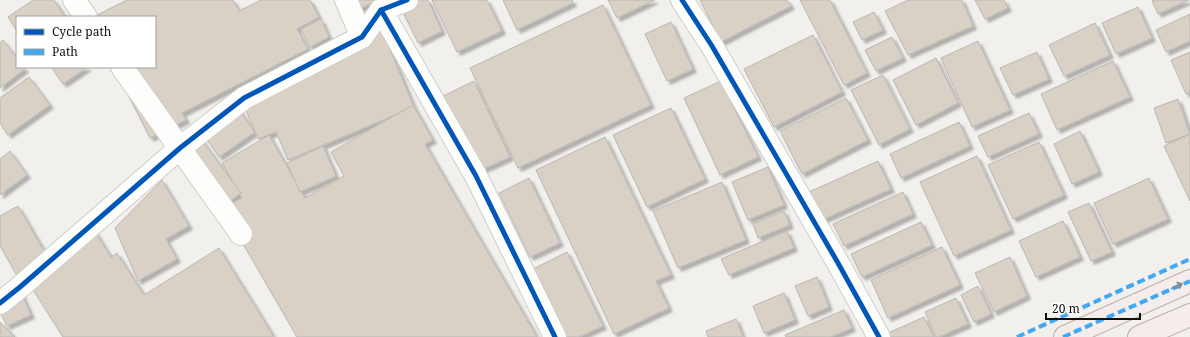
<svg xmlns="http://www.w3.org/2000/svg" width="1190" height="337" font-family="'Noto Serif',serif">
  <defs>
    <filter id="shadow"><feDropShadow dx="3.5" dy="3.5" stdDeviation="1" flood-color="#0004"/></filter>
  </defs>
  <rect width="100%" height="100%" fill="#f2f0ec"/>
  <g fill="#dad1c6" stroke="#b9b7b4" filter="url(#shadow)">
    <polygon points="33,0 54,0 65,17 17,17 17,31 8,17"/>
    <polygon points="127,0 233,0 239,11 261,0 310,0 319,17 297,29 308,49 182,113 186,120 150,138 114,67 155,67 155,17 93,17"/>
    <polygon points="353,0 378,0 357,10"/>
    <polygon points="419,0 428,0 442,31 418,43 401,8"/>
    <polygon points="432,0 487,0 502,31 457,52"/>
    <polygon points="503,0 572,0 573,3 517,30"/>
    <polygon points="608,0 655,0 617,18"/>
    <polygon points="700,0 787,0 791,6 721,42"/>
    <polygon points="800,0 830,0 867,73 844,85"/>
    <polygon points="908,0 962,0 973,26 908,55 885,11"/>
    <polygon points="975,0 1004,0 1008,8 985,19"/>
    <polygon points="1154,0 1189,0 1158,14 1152,1"/>
    <polygon points="603,5 651,105 518,168 470,68"/>
    <polygon points="1138,7 1152,38 1116,54 1102,23"/>
    <polygon points="874,12 883,30 862,40 853,22"/>
    <polygon points="1190,14 1190,41 1166,52 1156,30"/>
    <polygon points="321,19 329,37 310,47 301,29"/>
    <polygon points="671,22 693,69 667,81 645,34"/>
    <polygon points="1095,23 1110,55 1064,76 1049,45"/>
    <polygon points="382,31 414,107 288,160 276,132 258,139 238,91"/>
    <polygon points="813,35 842,92 774,127 744,69"/>
    <polygon points="892,37 903,58 876,71 865,50"/>
    <polygon points="3,40 17,58 17,67 24,67 25,69 0,88 0,43"/>
    <polygon points="978,41 1010,110 972,127 941,58"/>
    <polygon points="1037,52 1049,79 1013,95 1000,68"/>
    <polygon points="1190,52 1190,92 1186,94 1171,60"/>
    <polygon points="936,58 958,103 916,125 893,80"/>
    <polygon points="1113,61 1130,97 1057,130 1041,94"/>
    <polygon points="54,67 88,67 63,84 52,68"/>
    <polygon points="883,75 910,129 879,145 851,90"/>
    <polygon points="29,77 50,105 8,135 0,123 0,98"/>
    <polygon points="474,81 510,157 477,172 441,97"/>
    <polygon points="721,81 758,157 720,175 684,98"/>
    <polygon points="846,98 868,140 802,174 780,131"/>
    <polygon points="1178,99 1190,134 1166,143 1154,108"/>
    <polygon points="234,102 255,132 219,157 198,126"/>
    <polygon points="413,105 433,140 425,144 537,337 297,337 223,209 242,198 222,163 269,135 305,198 344,176 331,152"/>
    <polygon points="671,108 705,179 647,207 613,135"/>
    <polygon points="1029,113 1039,134 988,157 978,136"/>
    <polygon points="959,122 970,146 901,178 890,154"/>
    <polygon points="193,128 241,193 214,213 166,148"/>
    <polygon points="1080,131 1099,172 1072,184 1054,144"/>
    <polygon points="1190,134 1190,201 1164,146"/>
    <polygon points="605,137 671,275 656,281 669,308 614,334 536,170"/>
    <polygon points="1039,142 1064,195 1013,219 988,165"/>
    <polygon points="323,146 336,176 300,192 287,163"/>
    <polygon points="10,151 27,175 0,195 0,159"/>
    <polygon points="977,156 1011,230 954,256 920,182"/>
    <polygon points="878,161 891,189 822,220 809,192"/>
    <polygon points="768,167 784,205 748,220 732,182"/>
    <polygon points="529,178 560,243 530,257 499,193"/>
    <polygon points="1149,178 1168,219 1113,244 1094,203"/>
    <polygon points="162,180 189,226 166,239 177,259 138,281 115,228"/>
    <polygon points="722,182 746,240 678,268 653,211"/>
    <polygon points="903,192 913,214 844,246 833,224"/>
    <polygon points="1089,203 1112,252 1091,261 1068,212"/>
    <polygon points="18,206 50,261 19,279 0,246 0,216"/>
    <polygon points="784,211 790,225 758,238 753,224"/>
    <polygon points="1063,221 1080,257 1036,277 1019,241"/>
    <polygon points="921,222 932,245 862,277 851,254"/>
    <polygon points="93,228 111,257 117,253 144,295 219,248 274,337 63,337 27,280"/>
    <polygon points="787,231 794,248 729,275 721,259"/>
    <polygon points="942,247 960,285 888,318 871,280"/>
    <polygon points="567,252 603,326 579,337 566,337 533,269"/>
    <polygon points="1010,257 1027,296 994,312 975,273"/>
    <polygon points="817,277 829,307 808,316 795,286"/>
    <polygon points="978,286 991,314 974,322 961,295"/>
    <polygon points="20,290 31,315 7,326 0,312"/>
    <polygon points="784,293 795,320 764,333 753,306"/>
    <polygon points="956,298 968,324 939,337 936,337 925,312"/>
    <polygon points="844,310 852,328 831,337 786,337 785,335"/>
    <polygon points="924,317 934,337 890,337 888,333"/>
    <polygon points="736,319 743,337 708,337 706,331"/>
    <polygon points="0,322 15,337 0,337"/>
  </g>
  <g fill="none" stroke-linecap="round" stroke-linejoin="round">
    <g stroke="#cfcdc9" stroke-width="24">
      <g id="minor">
        <polyline points="74,0 86,17"/>
        <polyline points="346,0 362,37"/>
        <polyline points="682,0 712,46 838,263 879,337"/>
        <polyline points="381,10 476,176 555,337"/>
        <polyline points="122,67 241,234"/>
        <polyline points="0,303 20,287 180,148 244,98 362,37 381,10 407,0"/>
      </g>
    </g>
    <g stroke="#bdafac" stroke-width="24">
      <g id="major">
        <polyline points="1065,337 1190,281"/>
        <polyline points="1139,337 1190,315"/>
      </g>
    </g>
    <use href="#minor" stroke="#fdfdfc" stroke-width="22"/>
    <use href="#major" stroke="#f5edec" stroke-width="22"/>
    <g stroke="#3fa9f5" stroke-width="4" stroke-dasharray="8 4" stroke-linecap="butt">
      <polyline points="1017,337 1190,259"/>
      <polyline points="1063,337 1190,281"/>
    </g>
    <g stroke="#fff" stroke-width="8">
      <g id="cycleway">
        <polyline points="682,0 712,46 838,263 879,337"/>
        <polyline points="381,10 476,176 555,337"/>
        <polyline points="0,303 20,287 180,148 244,98 362,37 381,10 407,0"/>
      </g>
    </g>
    <use href="#cycleway" stroke="#0057b8" stroke-width="5"/>
  </g>
  <defs><path id="oneway-shaft" d="M-6 0H5M1.5-3L5.5 0L1.5 3" fill="none" stroke-width="1.6" stroke-linecap="round" stroke-linejoin="round"/></defs>
  <use stroke="#8e8987" href="#oneway-shaft" transform="translate(1177 286) rotate(-24)"/>
  <rect x="16" y="16" width="140" height="52" fill="#ffffff" stroke="#a09f9e"/>
  <rect x="24" y="29" width="20" height="6" fill="#0057b8" stroke="#a09f9e"/>
  <text x="52" y="36" font-size="12" fill="#110f0c">Cycle path</text>
  <rect x="24" y="49" width="20" height="6" fill="#3fa9f5" stroke="#a09f9e"/>
  <text x="52" y="56" font-size="12" fill="#110f0c">Path</text>
  <path d="M1046 313v6h94v-6" fill="none" stroke="#110f0c" stroke-width="2"/>
  <text x="1052" y="313" font-size="12" fill="#110f0c" stroke="#ffffff" stroke-width="3" paint-order="stroke">20 m</text>
</svg>
